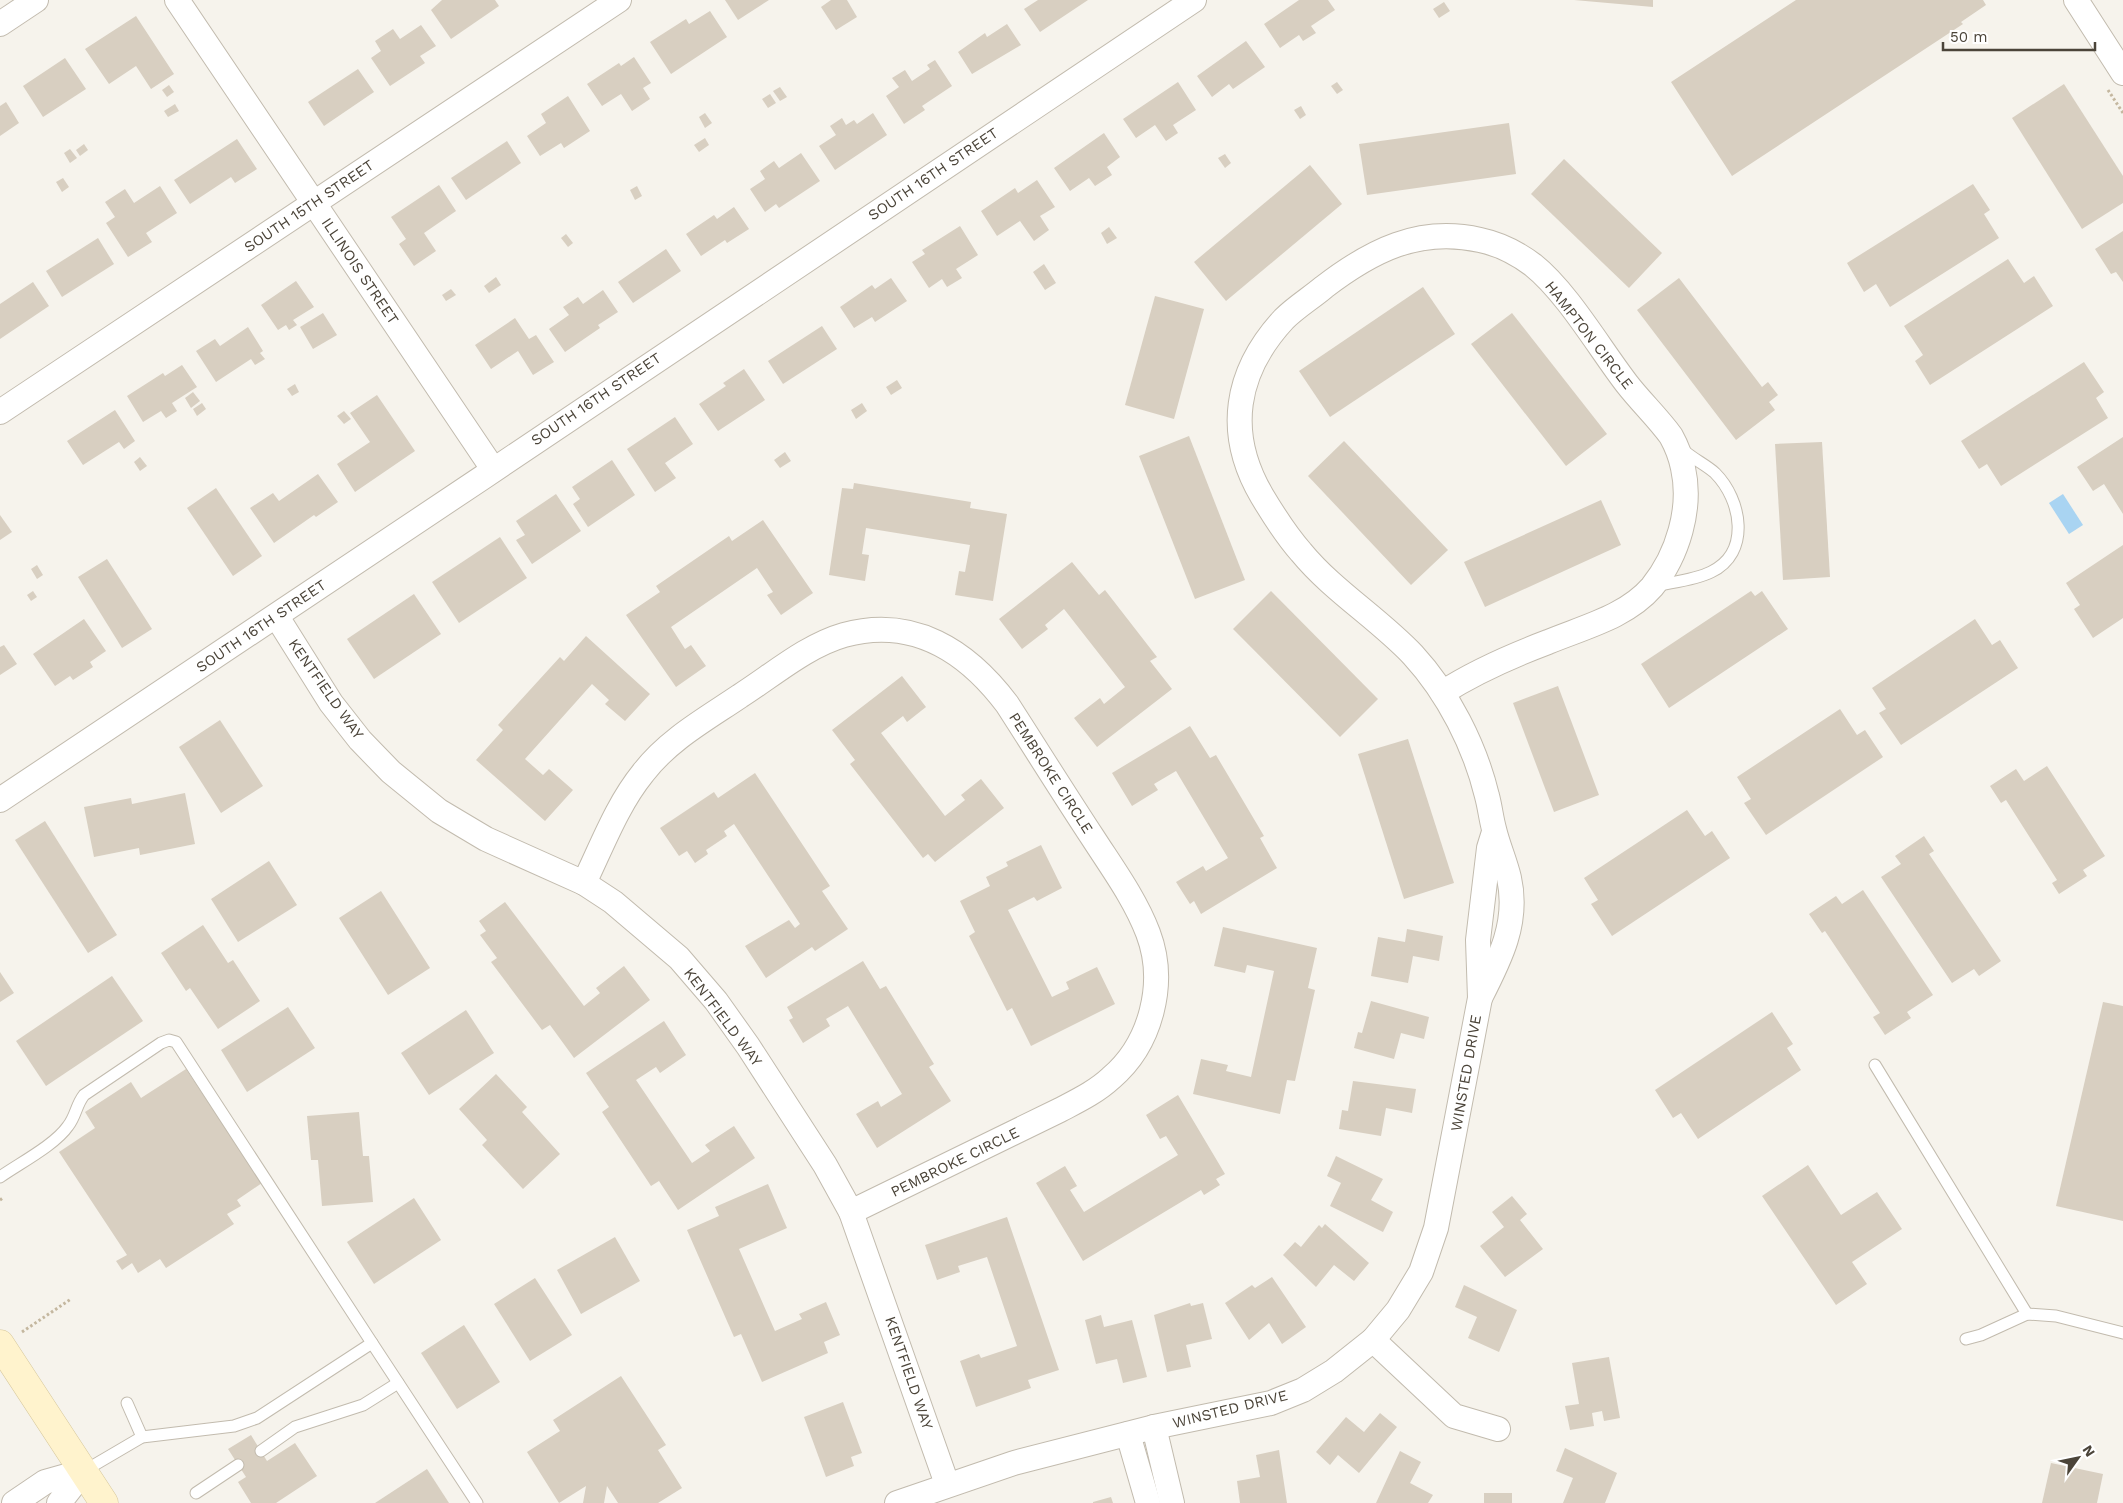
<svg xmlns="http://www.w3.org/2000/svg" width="2123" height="1503" font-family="'Work Sans',sans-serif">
  <rect width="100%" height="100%" fill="#f6f3ec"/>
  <polygon fill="#a9d4f2" points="2063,494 2083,525 2069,534 2049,503"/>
  <g fill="#d8cfc1">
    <polygon points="442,0 495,0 499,6 451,39 431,10"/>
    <polygon points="725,0 769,0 738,20"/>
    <polygon points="831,0 847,0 857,17 836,30 821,7"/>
    <polygon points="1038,0 1088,0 1040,32 1024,9"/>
    <polygon points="1299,0 1328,0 1335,10 1311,26 1316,33 1303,41 1299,35 1280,48 1264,24"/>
    <polygon points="1574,0 1653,0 1653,7"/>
    <polygon points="1796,0 1983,0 1986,5 1961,22 1963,24 1732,176 1671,82"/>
    <polygon points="1444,2 1450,11 1439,18 1433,9"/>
    <polygon points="710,11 727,37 671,74 650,42 686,19 689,24"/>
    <polygon points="136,16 174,74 151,89 136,66 109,84 85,49"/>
    <polygon points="1007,24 1021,45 972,74 958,52 985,33 987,37"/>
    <polygon points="421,25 436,46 420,56 425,63 390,86 371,58 381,51 375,41 393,29 400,39"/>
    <polygon points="1246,41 1265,67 1233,89 1229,84 1212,97 1197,76"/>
    <polygon points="634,57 651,83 643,88 650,99 632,111 621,94 602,106 587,84 619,63 621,66"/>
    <polygon points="65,58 86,89 43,117 23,86"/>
    <polygon points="935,60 952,86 922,106 925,110 904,124 886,96 899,87 892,78 905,70 912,81 930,69 927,65"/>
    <polygon points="358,69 374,92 324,126 308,102"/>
    <polygon points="1178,82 1196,110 1173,125 1178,133 1166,141 1155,125 1136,138 1123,119"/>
    <polygon points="1337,82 1343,90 1337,94 1331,86"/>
    <polygon points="2064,84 2123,176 2123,203 2082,229 2012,118"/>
    <polygon points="169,85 174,92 167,97 162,90"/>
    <polygon points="780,87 787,97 780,101 773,91"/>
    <polygon points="770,94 776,103 768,108 762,99"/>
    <polygon points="568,96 590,131 564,148 561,143 540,156 527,136 546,123 541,114"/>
    <polygon points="6,102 19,123 0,136 0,106"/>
    <polygon points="175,104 179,111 168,117 164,111"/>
    <polygon points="1301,106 1306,115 1300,119 1294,110"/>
    <polygon points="705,113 712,123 705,128 699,117"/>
    <polygon points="873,113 887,135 835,170 819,146 836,135 830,126 842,118 846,125 854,120 857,124"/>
    <polygon points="1509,123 1516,174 1367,195 1359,144"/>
    <polygon points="1104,133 1120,157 1107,167 1112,175 1095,186 1089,178 1070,191 1054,168"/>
    <polygon points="705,138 709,145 699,152 694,145"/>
    <polygon points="237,139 257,169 235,183 231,177 190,204 174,180"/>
    <polygon points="507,141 521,163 466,200 451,178"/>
    <polygon points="84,144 88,150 80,156 76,150"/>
    <polygon points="70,149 77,158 70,163 64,153"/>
    <polygon points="801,153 820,181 779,208 776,204 765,212 750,189 765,179 760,171 774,161 779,168"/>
    <polygon points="1225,154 1231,163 1225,168 1218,158"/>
    <polygon points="1564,159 1662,253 1629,288 1531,194"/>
    <polygon points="1310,165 1342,204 1226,301 1194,262"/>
    <polygon points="63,178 69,187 62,192 56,182"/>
    <polygon points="1037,180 1055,207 1040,216 1049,230 1034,241 1020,221 997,236 981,211 1015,188 1018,193"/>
    <polygon points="1973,184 1990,210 1984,214 1999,238 1890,307 1876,284 1864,292 1847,263"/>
    <polygon points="439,185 456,211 424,233 436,251 414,266 399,244 406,239 391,217"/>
    <polygon points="160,186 177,213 146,233 152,242 128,257 106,223 115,217 105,202 125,189 134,203"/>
    <polygon points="637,186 642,196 635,200 630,190"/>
    <polygon points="734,207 749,229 727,243 725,240 701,256 686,234 714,215 717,219"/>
    <polygon points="960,226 978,255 956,269 962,278 947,287 942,279 929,288 912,262 925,254 922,250"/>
    <polygon points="1109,227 1117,238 1107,244 1101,233"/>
    <polygon points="2123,231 2123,282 2116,272 2111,274 2095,249"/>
    <polygon points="566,234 573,243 568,247 561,238"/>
    <polygon points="98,238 114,264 62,297 46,271"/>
    <polygon points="666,249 681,271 633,303 618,282"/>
    <polygon points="2008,259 2024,283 2034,276 2053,306 1930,385 1915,361 1923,355 1904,326"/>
    <polygon points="1044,264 1056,283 1045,290 1033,272"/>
    <polygon points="496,277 501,285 489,293 484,286"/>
    <polygon points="891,278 907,301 875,322 872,317 854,328 840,307 872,285 875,289"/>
    <polygon points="1679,278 1762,387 1768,382 1778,395 1769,402 1775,410 1736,440 1637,310"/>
    <polygon points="296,281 314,307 293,320 297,325 289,330 286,325 278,330 261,305"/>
    <polygon points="33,282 49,306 0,339 0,304"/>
    <polygon points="1423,287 1455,334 1330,417 1299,371"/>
    <polygon points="451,289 456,295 446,301 442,295"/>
    <polygon points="603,290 618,312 598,325 600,328 565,352 549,329 569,315 563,307 578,297 583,304"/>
    <polygon points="1155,296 1204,309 1174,419 1125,405"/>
    <polygon points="323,313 337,335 313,349 300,327"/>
    <polygon points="1512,313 1607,434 1566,466 1471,344"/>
    <polygon points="515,318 529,339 536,335 554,362 533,375 518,351 491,369 475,345"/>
    <polygon points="822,326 837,349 783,384 768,361"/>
    <polygon points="248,327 263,351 260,353 265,359 255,365 251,359 216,382 196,351 215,339 220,346"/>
    <polygon points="2084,362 2104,392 2096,398 2108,418 2001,486 1987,464 1979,469 1961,441"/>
    <polygon points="182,365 197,387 172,403 177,411 166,418 161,411 143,422 127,396 163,373 165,376"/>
    <polygon points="744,369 765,400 718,431 699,404 726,386 723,383"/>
    <polygon points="897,380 902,388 891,395 886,387"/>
    <polygon points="295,384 299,392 292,396 287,389"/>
    <polygon points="193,392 200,401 191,408 185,398"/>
    <polygon points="377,395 415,451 355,492 337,464 370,442 350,413"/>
    <polygon points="202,403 206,409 197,416 193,409"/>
    <polygon points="862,403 867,411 856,419 851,410"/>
    <polygon points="115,410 135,441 124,449 119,442 83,465 67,441"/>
    <polygon points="344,411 351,419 344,424 337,416"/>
    <polygon points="675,417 693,444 665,463 676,478 655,492 627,449"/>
    <polygon points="1189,436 1245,580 1195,599 1139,456"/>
    <polygon points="2123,437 2123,514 2104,484 2093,491 2077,467"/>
    <polygon points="1344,441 1448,550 1411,585 1308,476"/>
    <polygon points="1822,442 1830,577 1783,580 1775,444"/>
    <polygon points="785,452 791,461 780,468 774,460"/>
    <polygon points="140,457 147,466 140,471 134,462"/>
    <polygon points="612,460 635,495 588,527 573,504 580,499 572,487"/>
    <polygon points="318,474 338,502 316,517 314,515 274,543 250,508 273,493 279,501"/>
    <polygon points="854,483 971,502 970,508 1007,514 993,601 955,595 959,571 965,572 970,545 866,528 862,554 869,555 865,581 829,575 842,488 853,489"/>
    <polygon points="216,488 262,556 233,576 187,508"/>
    <polygon points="556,494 581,531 532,564 516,540 525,535 516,521"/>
    <polygon points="1601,500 1621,545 1485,607 1464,562"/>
    <polygon points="0,515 12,532 0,540"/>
    <polygon points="763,520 813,593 781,615 767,595 773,592 757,568 671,627 685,649 691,645 706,666 676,687 626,615 660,592 656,586 729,536 732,541"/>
    <polygon points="500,537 527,578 459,623 432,582"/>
    <polygon points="2123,545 2123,618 2093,638 2074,609 2080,605 2066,583"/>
    <polygon points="107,559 152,629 122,648 78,577"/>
    <polygon points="1072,562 1099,595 1105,590 1157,657 1150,661 1172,689 1097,747 1074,718 1100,698 1104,704 1125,687 1064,609 1045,625 1048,629 1022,649 999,619"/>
    <polygon points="37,565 43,575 37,579 31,569"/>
    <polygon points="33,591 37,597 31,601 27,595"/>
    <polygon points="1271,591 1378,699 1340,737 1233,629"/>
    <polygon points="1751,591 1755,596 1762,591 1788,629 1669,708 1641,664"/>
    <polygon points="414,594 441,634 374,679 347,639"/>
    <polygon points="84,619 106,651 90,662 93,667 73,680 70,676 55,686 33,654"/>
    <polygon points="1975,619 1992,645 2000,640 2018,668 1901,745 1879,713 1886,709 1872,688"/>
    <polygon points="586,636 650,694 625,721 605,704 609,700 592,684 525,759 543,775 549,769 573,790 545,821 476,760 503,730 498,725 560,657 564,661"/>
    <polygon points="4,645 17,664 0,675 0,647"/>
    <polygon points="902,676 926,707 907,722 903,716 881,733 945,816 965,800 961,795 981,779 1004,808 935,862 928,854 923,858 850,764 855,760 832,730"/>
    <polygon points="1558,686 1599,795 1554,812 1513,703"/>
    <polygon points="1840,709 1857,735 1865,730 1883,757 1766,835 1744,803 1751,799 1737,777"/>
    <polygon points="220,720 263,786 221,813 179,747"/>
    <polygon points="1190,726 1210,758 1216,755 1264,836 1260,838 1277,868 1201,914 1194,901 1190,904 1176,882 1203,866 1206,871 1228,858 1176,771 1154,784 1158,790 1132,806 1112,773"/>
    <polygon points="1408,739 1454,883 1404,899 1358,754"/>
    <polygon points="2047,766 2105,856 2083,870 2087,876 2059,894 2052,883 2057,880 2006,800 2001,803 1990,786 2016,769 2024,781"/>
    <polygon points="755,773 830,886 822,891 848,929 815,951 812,947 766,978 745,946 789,920 795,928 800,924 734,824 724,831 727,836 706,850 708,854 695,863 687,851 679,856 660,828 714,792 718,798"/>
    <polygon points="185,793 195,844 140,855 139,848 94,857 84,807 131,798 132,804"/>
    <polygon points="1687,810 1705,836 1712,831 1730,858 1612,936 1591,904 1598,900 1584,878"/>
    <polygon points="45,821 117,935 88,953 15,840"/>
    <polygon points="1924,836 1934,851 1929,854 2001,961 1979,976 1974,969 1952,983 1881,877 1901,864 1895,856"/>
    <polygon points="1041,845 1062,888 1037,901 1034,897 1008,910 1052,997 1069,989 1066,982 1097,967 1115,1004 1031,1046 1012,1008 1007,1011 969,936 975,932 960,901 990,886 986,877 1008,866 1006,862"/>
    <polygon points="269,861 297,905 238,942 211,899"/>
    <polygon points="1863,890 1933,995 1907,1012 1911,1018 1885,1035 1873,1017 1880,1013 1825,931 1822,933 1809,914 1836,896 1842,904"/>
    <polygon points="381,891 430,968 388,995 339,918"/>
    <polygon points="505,902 584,1006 600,993 596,988 624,966 650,1000 574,1058 550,1025 542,1030 491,962 497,958 480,935 486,931 479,921"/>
    <polygon points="203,925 228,963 233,960 260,1001 218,1029 190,988 186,991 161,953"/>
    <polygon points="1223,927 1317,948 1308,988 1315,990 1295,1081 1287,1080 1280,1114 1193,1094 1201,1059 1228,1065 1226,1071 1251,1077 1274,971 1247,965 1245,973 1214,966"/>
    <polygon points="1407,929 1443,936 1439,961 1413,956 1408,983 1371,976 1378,937 1405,942"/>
    <polygon points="863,961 880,989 886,986 934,1064 929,1067 951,1101 877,1148 856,1114 878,1101 881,1107 902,1094 848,1006 826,1019 830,1026 803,1043 789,1020 793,1018 787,1007"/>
    <polygon points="0,972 14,993 0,1002"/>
    <polygon points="112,976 143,1021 46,1086 16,1041"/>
    <polygon points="1371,1001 1429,1017 1424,1039 1401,1033 1394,1059 1354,1048 1358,1032 1362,1033"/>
    <polygon points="2103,1002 2123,1006 2123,1221 2056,1206"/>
    <polygon points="288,1007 315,1048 247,1092 221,1050"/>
    <polygon points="466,1010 494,1053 429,1095 401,1053"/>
    <polygon points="1772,1012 1793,1044 1787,1048 1801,1070 1698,1139 1681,1113 1673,1118 1655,1090"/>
    <polygon points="664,1021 686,1055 660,1073 656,1067 636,1080 692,1163 710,1151 705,1145 734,1126 755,1158 678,1210 659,1181 651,1186 602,1112 609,1107 586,1073"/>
    <polygon points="186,1069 262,1183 237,1200 241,1206 227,1214 234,1224 166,1268 160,1259 138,1273 132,1263 122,1270 116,1261 127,1255 59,1152 95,1128 85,1112 131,1082 141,1098"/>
    <polygon points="496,1074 527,1107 522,1112 560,1154 523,1189 482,1145 487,1140 459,1109"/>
    <polygon points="1353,1081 1416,1089 1412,1113 1386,1108 1381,1136 1339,1129 1342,1110 1348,1111"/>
    <polygon points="1178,1095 1225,1174 1216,1179 1220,1185 1204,1195 1201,1190 1083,1261 1036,1183 1065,1166 1077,1186 1070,1190 1084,1212 1178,1155 1166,1136 1160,1139 1146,1115"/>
    <polygon points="359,1112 363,1156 369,1156 373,1202 322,1206 318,1160 311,1160 307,1116"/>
    <polygon points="1336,1156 1383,1179 1371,1200 1393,1212 1383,1232 1330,1206 1341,1183 1327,1176"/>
    <polygon points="1808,1165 1841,1215 1877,1192 1902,1229 1852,1262 1867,1284 1836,1305 1762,1196"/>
    <polygon points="768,1184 787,1228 739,1249 775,1331 802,1319 799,1314 826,1302 840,1335 824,1342 828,1353 762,1382 741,1334 734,1337 687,1230 719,1216 715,1207"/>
    <polygon points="1512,1196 1527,1214 1520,1220 1543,1249 1505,1277 1480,1246 1504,1227 1492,1212"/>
    <polygon points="414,1198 441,1240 374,1284 347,1242"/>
    <polygon points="1007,1217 1059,1370 1028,1380 1031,1388 976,1407 960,1361 979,1354 981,1358 1017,1346 987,1257 958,1266 960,1272 937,1280 925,1245"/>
    <polygon points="1325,1224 1369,1263 1354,1281 1334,1265 1316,1287 1283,1255 1295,1242 1301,1247 1319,1225 1322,1228"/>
    <polygon points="615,1237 640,1281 581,1314 557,1270"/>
    <polygon points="1272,1277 1306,1327 1282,1344 1269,1323 1249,1340 1225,1303 1252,1285 1255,1288"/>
    <polygon points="535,1278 572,1335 530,1361 494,1304"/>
    <polygon points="1464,1285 1517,1310 1499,1352 1468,1338 1477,1317 1455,1307"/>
    <polygon points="1190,1303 1191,1306 1203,1303 1212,1339 1186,1345 1191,1367 1167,1372 1154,1315"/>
    <polygon points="1101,1315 1104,1327 1132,1320 1147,1377 1123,1383 1117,1359 1096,1364 1085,1320"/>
    <polygon points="464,1325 500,1382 457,1409 421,1353"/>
    <polygon points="1609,1357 1620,1418 1604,1421 1602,1411 1592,1413 1594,1426 1570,1430 1565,1406 1579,1404 1572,1363"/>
    <polygon points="621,1376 666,1445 658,1450 682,1488 658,1503 618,1503 607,1486 604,1503 583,1503 586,1486 559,1503 527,1452 560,1431 553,1420"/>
    <polygon points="843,1402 862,1453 851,1457 854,1466 826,1477 804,1417"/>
    <polygon points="1380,1413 1397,1427 1359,1473 1338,1455 1330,1465 1316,1452 1346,1417 1364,1432"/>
    <polygon points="251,1435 267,1461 295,1443 317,1476 276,1503 251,1503 238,1482 246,1477 228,1449"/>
    <polygon points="1565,1448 1617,1473 1605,1503 1563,1503 1573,1478 1556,1471"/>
    <polygon points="1279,1450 1287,1503 1240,1503 1237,1481 1260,1477 1256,1455"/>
    <polygon points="1400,1451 1421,1462 1410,1483 1433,1495 1428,1503 1376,1503"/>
    <polygon points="2051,1463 2103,1474 2097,1503 2042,1503"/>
    <polygon points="427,1469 449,1503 375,1503"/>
    <rect x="1484" y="1493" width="28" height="10"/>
    <polygon points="1111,1497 1113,1503 1093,1503 1093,1502"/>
  </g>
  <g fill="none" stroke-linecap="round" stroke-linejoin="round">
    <g stroke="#c2bbae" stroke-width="13">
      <g id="lane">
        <path d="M1655,586c18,-4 40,-6 56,-14 40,-19 31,-72 4,-99 -10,-9 -24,-15 -34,-25"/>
        <polyline points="1875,1065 2027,1314"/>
        <path d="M0,1177c20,-14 55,-32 68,-51 8,-10 8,-21 16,-31l77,-52 8,-3 7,2 196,301"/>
        <polyline points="1966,1339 1981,1335 2027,1314 2056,1316 2123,1333"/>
        <polyline points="127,1403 142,1437"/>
        <polyline points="261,1451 295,1427 363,1405 398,1383"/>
        <polyline points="84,1471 142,1437 234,1426 257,1418 372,1343 477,1503"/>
        <polyline points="196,1493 238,1465"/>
      </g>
    </g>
    <g stroke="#c2bbae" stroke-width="26">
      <g id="street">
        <polyline points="177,0 493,469"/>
        <polyline points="2076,0 2123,73"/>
        <polyline points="0,24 36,0"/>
        <polyline points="0,412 619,0"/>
        <polyline points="277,617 331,703 360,740 391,772 439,811 486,839 584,883 613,902 679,958 716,1001 748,1046 825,1165 851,1212 947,1484"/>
        <path d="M1442,693c34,-22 69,-37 106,-51 36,-15 78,-25 104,-55 26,-32 40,-79 31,-119 -2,-10 -7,-23 -12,-32 -13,-18 -30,-34 -44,-52 -27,-35 -60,-92 -94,-119 -16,-12 -34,-21 -53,-25 -61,-14 -109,11 -156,47 -13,11 -28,20 -40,32 -49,53 -59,114 -22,177 12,20 24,39 39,56 32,39 77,66 112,103 35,38 62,91 74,141 3,11 4,22 7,33 4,17 11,32 15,49 10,44 -9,81 -29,120"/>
        <path d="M0,800c399,-265 796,-534 1194,-800"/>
        <path d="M584,883c18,-37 33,-78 59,-110 25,-33 63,-54 97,-77 33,-21 66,-50 104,-61 69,-19 123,16 163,69 29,45 57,90 86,134 20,31 42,61 55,95 19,50 3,111 -37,145 -15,14 -34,23 -51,32l-209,102"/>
        <polyline points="1373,1340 1454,1416 1498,1429"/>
        <polyline points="1154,1427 1172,1503"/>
        <polyline points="1128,1434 1148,1503"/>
        <polyline points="14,1503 45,1482 84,1471"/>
        <polyline points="59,1503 84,1471"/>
        <polyline points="897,1503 1014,1463 1154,1427 1271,1403 1303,1390 1334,1371 1373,1340 1398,1310 1421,1272 1436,1228 1480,998 1478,940 1489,848 1494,832"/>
      </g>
    </g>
    <g stroke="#d6c79b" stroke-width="29">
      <polyline id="secondary" points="0,1344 104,1503"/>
    </g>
    <g stroke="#c4b79f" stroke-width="3" stroke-dasharray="2.5 2.5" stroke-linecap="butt">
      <polyline points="2108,90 2123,113"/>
      <polyline points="0,1200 4,1197"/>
      <polyline points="22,1332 71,1299"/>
    </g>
    <use href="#lane" stroke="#fff" stroke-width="11"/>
    <use href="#street" stroke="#fff" stroke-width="24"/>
    <use href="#secondary" stroke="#fff3cd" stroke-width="28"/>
  </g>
  <g text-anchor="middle" stroke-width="4.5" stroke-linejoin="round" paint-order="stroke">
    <g font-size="15" fill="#4b4439" stroke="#fff">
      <text transform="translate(933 174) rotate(-34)" y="5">SOUTH 16TH STREET</text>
      <text transform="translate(309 206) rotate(-34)" y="5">SOUTH 15TH STREET</text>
      <text transform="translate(360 271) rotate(56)" y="5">ILLINOIS STREET</text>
      <text transform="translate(1589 335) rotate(52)" y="5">HAMPTON CIRCLE</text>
      <text transform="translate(596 399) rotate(-34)" y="5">SOUTH 16TH STREET</text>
      <text transform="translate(261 626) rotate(-34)" y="5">SOUTH 16TH STREET</text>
      <text transform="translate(326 689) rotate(55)" y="5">KENTFIELD WAY</text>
      <text transform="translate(1051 773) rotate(57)" y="5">PEMBROKE CIRCLE</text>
      <text transform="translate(723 1017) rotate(53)" y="5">KENTFIELD WAY</text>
      <text transform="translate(1466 1073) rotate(-80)" y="5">WINSTED DRIVE</text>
      <text transform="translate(955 1162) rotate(-26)" y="5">PEMBROKE CIRCLE</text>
      <text transform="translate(909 1373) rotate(71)" y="5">KENTFIELD WAY</text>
      <text transform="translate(1230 1409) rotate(-14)" y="5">WINSTED DRIVE</text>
    </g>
  </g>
  <g transform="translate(2078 1458) rotate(57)" stroke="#ffffff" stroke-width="4" paint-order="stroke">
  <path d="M0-4L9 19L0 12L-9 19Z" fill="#4b4439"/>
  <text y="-8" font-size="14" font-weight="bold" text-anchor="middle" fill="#4b4439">N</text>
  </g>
  <path d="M1943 42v8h152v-8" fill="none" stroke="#4b4439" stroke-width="2.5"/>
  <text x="1950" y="42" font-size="15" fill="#4b4439" stroke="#ffffff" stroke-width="4" paint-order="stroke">50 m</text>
</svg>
